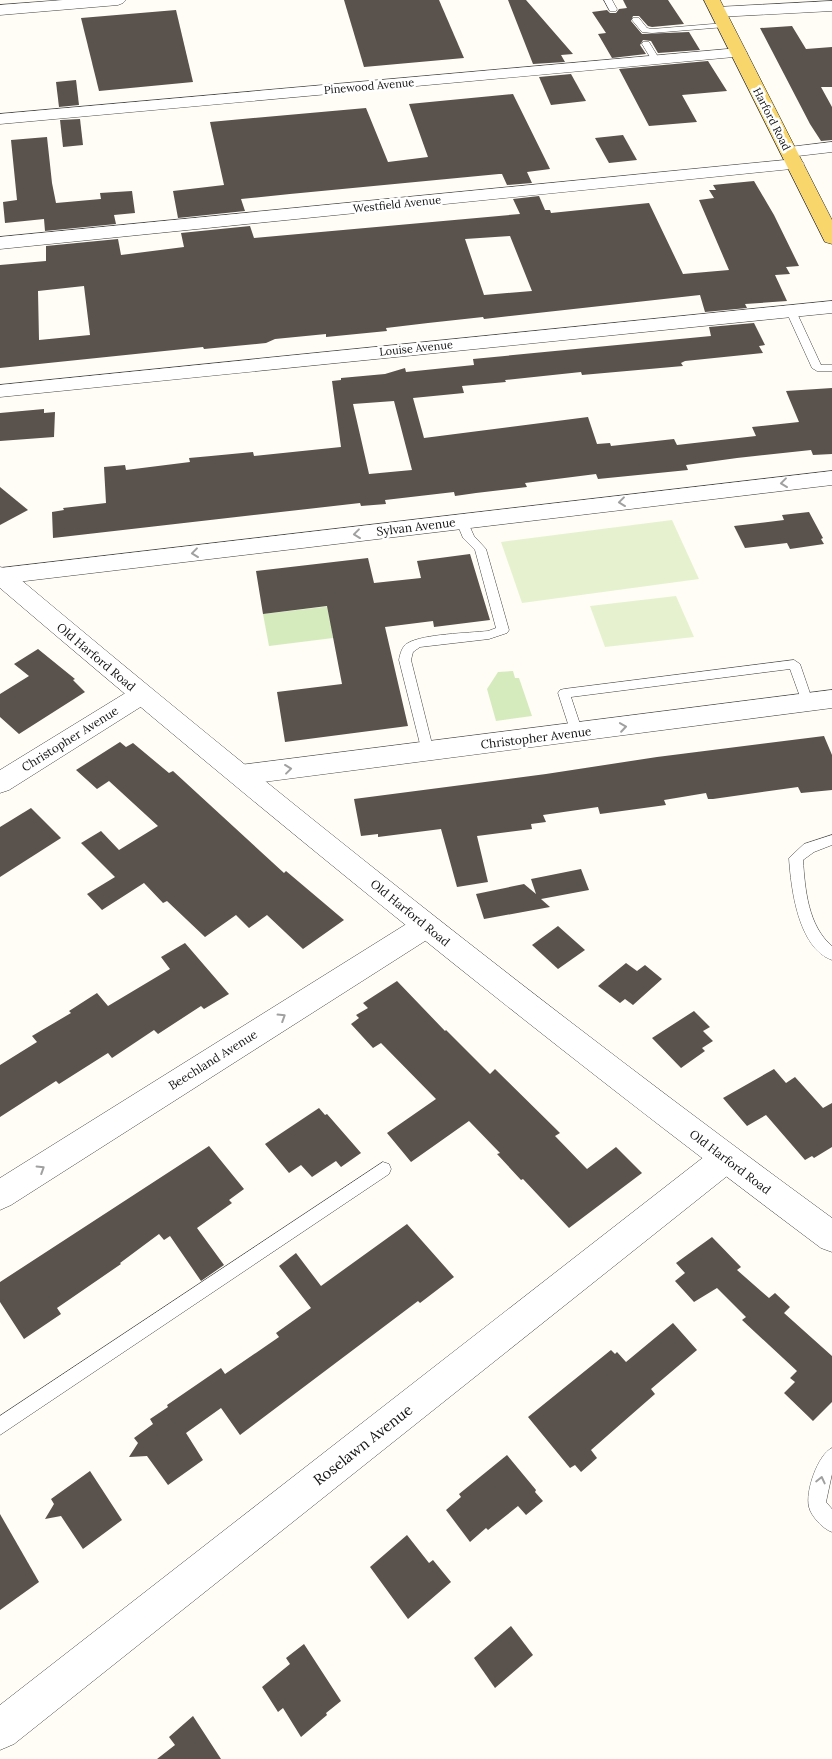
<svg xmlns="http://www.w3.org/2000/svg" width="832" height="1759" font-family="Lora,serif">
  <rect width="100%" height="100%" fill="#fffdf5"/>
  <g fill="#d5ebbd">
    <polygon points="340,605 332,632 333,638 269,646 263,614"/>
    <polygon points="513,671 515,678 519,678 532,716 496,721 487,689 498,672"/>
  </g>
  <g fill="#e6f2cf">
    <polygon points="672,520 699,579 522,603 501,542"/>
    <polygon points="676,596 694,637 605,647 590,606"/>
  </g>
  <g fill="#5a524d" fill-rule="evenodd">
    <polygon points="344,0 439,0 464,58 364,67"/>
    <polygon points="508,0 526,0 573,54 561,55 565,62 533,64"/>
    <polygon points="623,0 668,0 684,24 652,27 648,26 639,16 633,16 631,21 642,34 689,32 700,50 658,53 651,41 643,40 640,45 646,54 612,58 598,34 606,33 592,12 607,10 610,13 616,13 619,9 627,8"/>
    <polygon points="176,10 193,82 99,91 81,18"/>
    <polygon points="792,26 806,49 832,47 832,87 821,87 832,107 832,140 821,141 810,124 760,28"/>
    <polygon points="708,61 727,91 682,95 697,122 649,126 619,69"/>
    <polygon points="571,74 586,101 551,105 539,77"/>
    <polygon points="76,80 79,105 59,107 56,82"/>
    <polygon points="513,94 550,169 527,172 532,183 507,185 502,174 499,174 290,194 241,199 245,211 178,218 173,191 224,185 210,122 366,108 388,162 428,157 409,104"/>
    <polygon points="80,119 83,145 63,147 60,120"/>
    <polygon points="623,135 637,160 609,163 595,138"/>
    <polygon points="47,137 52,183 56,203 101,199 100,193 132,191 135,213 114,215 116,224 45,231 44,219 5,223 3,202 17,200 11,140"/>
    <path d="M754,181l20,34 25,51 -13,1 4,7 -15,1 12,26 -42,3 2,4 -42,4 -5,-17 -216,24 -1,-2 -55,6 -42,5 1,3 -61,6v-3l-51,5 -9,4 -62,6 -1,-2 -203,21v-103l46,-4v-15l72,-7 3,16 63,-8 -3,-14 69,-7 4,12 266,-24 -7,-15 26,-3 6,14h5l1,3 98,-10 34,71 46,-4 -30,-70 15,-2 -5,-8h7l-3,-5zM510,236l22,55 -48,4 -19,-56zM84,286l6,49 -51,5 -1,-49z"/>
    <path d="M754,323l11,22 -6,1 4,7 -78,8 -4,2 2,3 -101,9 -1,-3 -76,8 1,2 -44,4 2,7 -51,5 11,40 164,-21 9,27 13,-1 1,3 63,-7 3,6 79,-9 -4,-9 47,-5 -13,-31 46,-3v66l-19,1 -2,-5 -74,8 -51,7 2,5 -90,9 -2,-5 -71,9 2,4 -51,6 -21,3 -1,-4 -69,8 1,4 -25,2 -1,-3 -307,35 -1,-26 12,-2 -1,-2 43,-5 -2,-36 21,-2 1,5 64,-8 -1,-4 22,-2 42,-4 1,4 87,-9 -9,-66 9,-1v-2l44,-4 20,-6 1,4 68,-7 -1,-6 238,-23 -2,-9zM394,401l18,69 -43,4 -16,-70z"/>
    <polygon points="44,409 44,413 55,412 54,437 0,441 0,413"/>
    <polygon points="0,487 28,510 0,525"/>
    <polygon points="809,512 823,538 821,539 824,544 790,549 787,543 745,548 734,526 784,520 782,515"/>
    <polygon points="470,554 490,620 434,627 433,621 385,627 408,726 285,742 277,692 342,684 327,606 263,614 256,571 368,558 374,583 421,578 417,561"/>
    <polygon points="38,649 75,679 73,680 85,692 19,734 0,717 0,694 29,676 14,664"/>
    <polygon points="824,736 832,755 832,790 801,793 798,787 713,799 708,799 706,793 664,800 666,805 600,814 598,807 543,815 546,822 531,824 532,829 477,836 488,882 457,887 441,829 378,837 378,834 361,836 354,799 546,774 657,757"/>
    <polygon points="120,742 126,747 133,743 169,773 173,771 284,873 286,871 344,920 303,949 267,915 249,928 236,915 205,937 167,901 163,903 144,883 102,910 87,894 115,877 81,843 101,831 119,850 158,826 109,781 97,789 76,770"/>
    <polygon points="31,808 61,838 0,877 0,827"/>
    <polygon points="581,869 589,890 541,899 550,907 484,919 476,894 524,884 536,894 531,879"/>
    <polygon points="558,926 585,950 558,969 532,945"/>
    <polygon points="185,943 229,994 204,1009 201,1006 158,1034 154,1030 112,1058 108,1053 59,1084 56,1081 0,1117 0,1065 37,1042 32,1036 71,1013 69,1011 97,993 108,1006 170,969 161,957"/>
    <polygon points="626,963 637,971 645,965 662,979 633,1005 625,999 620,1003 598,986"/>
    <polygon points="397,981 445,1031 446,1030 490,1074 495,1069 560,1133 555,1136 587,1169 616,1147 642,1173 569,1228 523,1179 521,1180 497,1154 500,1153 469,1121 411,1162 387,1133 436,1099 381,1043 373,1048 351,1024 359,1018 356,1015 368,1008 363,1003"/>
    <polygon points="694,1011 710,1027 703,1031 713,1041 702,1048 705,1051 681,1068 652,1038"/>
    <polygon points="774,1069 786,1083 795,1077 823,1108 832,1103 832,1147 814,1158 812,1156 805,1160 766,1115 747,1126 723,1098"/>
    <polygon points="319,1108 325,1115 327,1114 361,1153 341,1167 336,1161 312,1177 301,1165 289,1173 265,1144"/>
    <polygon points="209,1146 244,1189 229,1200 232,1203 197,1228 224,1265 201,1281 170,1236 164,1240 159,1234 120,1263 121,1264 57,1308 61,1314 24,1339 0,1302 0,1282"/>
    <polygon points="407,1224 454,1277 420,1303 418,1301 240,1435 221,1408 186,1433 203,1460 168,1485 147,1456 129,1457 138,1443 134,1438 153,1424 150,1419 168,1407 167,1405 221,1368 225,1374 279,1337 276,1333 311,1308 279,1266 296,1253 321,1286"/>
    <polygon points="712,1237 741,1267 737,1270 769,1298 775,1293 790,1307 784,1313 832,1356 832,1402 813,1421 784,1393 795,1382 790,1378 797,1371 742,1320 746,1317 717,1288 694,1302 675,1281 685,1273 676,1263"/>
    <polygon points="673,1323 697,1350 651,1389 655,1394 591,1450 597,1458 581,1472 575,1465 570,1468 528,1417 611,1350 615,1354 617,1352 626,1362"/>
    <polygon points="507,1455 536,1490 535,1492 543,1501 526,1515 518,1506 488,1530 486,1528 470,1542 446,1510 461,1497 459,1494"/>
    <polygon points="90,1471 122,1520 83,1549 61,1516 45,1519 54,1504 51,1499"/>
    <polygon points="0,1514 39,1582 0,1610"/>
    <polygon points="407,1535 429,1563 433,1560 451,1582 408,1619 370,1567"/>
    <polygon points="511,1626 533,1655 495,1688 474,1658"/>
    <polygon points="304,1644 341,1701 326,1713 327,1715 301,1737 283,1708 278,1712 262,1687 290,1664 286,1658"/>
    <polygon points="193,1716 221,1759 157,1759 175,1745 169,1737"/>
  </g>
  <g fill="none" stroke-linecap="round" stroke-linejoin="round">
    <g stroke="#444" stroke-width="1">
      <g id="service">
        <polygon points="604,0 612,0 617,9 616,11 610,11"/>
        <polygon points="633,18 639,18 647,28 652,29 725,23 729,25 725,27 652,33 642,32 632,20"/>
        <polygon points="643,42 649,42 660,60 659,62 653,62 642,44"/>
        <polygon points="791,308 796,311 821,365 832,365 832,371 817,371 812,368 786,311"/>
        <path d="M462,517l4,1 8,18 12,13 23,81 -2,3 -18,6 -69,8 -7,5 -2,8 23,92 -1,3h-10l-1,-3 -23,-92c1,-6 3,-14 9,-17 15,-9 61,-10 80,-12l8,-3 -21,-78 -12,-12 -7,-17z"/>
        <polygon points="794,660 800,664 813,702 811,705 803,705 790,669 571,697 583,733 582,736 572,736 571,733 558,693 560,690 564,689"/>
        <path d="M832,835v10l-18,7 -11,8c2,29 5,66 29,86v14c-34,-12 -41,-72 -43,-102l15,-14z"/>
        <polygon points="383,1162 389,1164 391,1169 389,1174 0,1435 0,1416"/>
        <path d="M832,1448v26l-6,28 6,7v23c-9,-3 -21,-16 -23,-25 -4,-15 9,-53 23,-59z"/>
      </g>
    </g>
    <g stroke="#444" stroke-width="1">
      <g id="minor">
        <polygon points="63,0 126,0 123,3 118,5 0,15 0,5"/>
        <polygon points="832,1 832,11 718,17 712,15 710,12 712,9 718,7"/>
        <polygon points="739,48 745,50 747,53 745,56 0,124 0,114"/>
        <polygon points="832,142 832,152 789,157 783,156 780,152 783,148 789,147"/>
        <polygon points="795,159 801,160 804,164 801,168 0,249 0,237"/>
        <polygon points="832,301 832,313 0,397 0,385"/>
        <polygon points="832,471 832,485 0,584 1,568"/>
        <polygon points="141,686 150,689 153,695 150,701 9,790 0,793 0,770 132,689"/>
        <polygon points="832,690 832,708 240,785 231,782 227,775 231,768 240,765"/>
        <polygon points="426,915 436,918 440,926 436,934 11,1205 0,1210 0,1178 416,918"/>
        <polygon points="725,1145 736,1149 741,1159 736,1169 14,1744 0,1750 0,1705 714,1149"/>
      </g>
    </g>
    <g stroke="#444" stroke-width="1">
      <path id="tertiary" d="M0,567l8,2c268,225 542,443 824,649v34l-11,-4c-282,-211 -554,-432 -821,-660z"/>
    </g>
    <g stroke="#222" stroke-width="1">
      <polygon id="primary" points="704,0 720,0 832,220 832,244 825,242"/>
    </g>
    <use href="#service" fill="#fff" fill-rule="evenodd"/>
    <use href="#minor" fill="#fff" fill-rule="evenodd"/>
    <use href="#tertiary" fill="#fff" fill-rule="evenodd"/>
    <use href="#primary" fill="#f9d66b" fill-rule="evenodd"/>
  </g>
  <defs><path id="oneway-chevron" d="M-2-3.5L2.5 0L-2 3.5" fill="none" stroke-width="1.6" stroke-linecap="round" stroke-linejoin="round" transform="scale(1.25)"/></defs>
  <g stroke="#a0a0a0">
    <use href="#oneway-chevron" transform="translate(784 483) rotate(173)"/>
    <use href="#oneway-chevron" transform="translate(622 502) rotate(173)"/>
    <use href="#oneway-chevron" transform="translate(357 534) rotate(173)"/>
    <use href="#oneway-chevron" transform="translate(195 553) rotate(173)"/>
    <use href="#oneway-chevron" transform="translate(623 727) rotate(-8)"/>
    <use href="#oneway-chevron" transform="translate(288 769) rotate(-7)"/>
    <use href="#oneway-chevron" transform="translate(282 1017) rotate(-32)"/>
    <use href="#oneway-chevron" transform="translate(41 1169) rotate(-32)"/>
    <use href="#oneway-chevron" transform="translate(821 1480) rotate(-77)"/>
  </g>
  <g text-anchor="middle" stroke-width="5" stroke-linejoin="round" paint-order="stroke">
    <g font-size="11" fill="#111" stroke="#fff">
      <text transform="translate(369 86) rotate(-5)" y="4">Pinewood Avenue</text>
      <text transform="translate(772 119) rotate(63)" y="4">Harford Road</text>
      <text transform="translate(397 204) rotate(-6)" y="4">Westfield Avenue</text>
      <text transform="translate(416 348) rotate(-6)" y="4">Louise Avenue</text>
    </g>
    <g font-size="12" fill="#111" stroke="#fff">
      <text transform="translate(416 527) rotate(-7)" y="4">Sylvan Avenue</text>
      <text transform="translate(96 657) rotate(40)" y="4">Old Harford Road</text>
      <text transform="translate(536 738) rotate(-7)" y="4">Christopher Avenue</text>
      <text transform="translate(70 739) rotate(-32)" y="4">Christopher Avenue</text>
      <text transform="translate(410 913) rotate(39)" y="4">Old Harford Road</text>
      <text transform="translate(213 1060) rotate(-32)" y="4">Beechland Avenue</text>
      <text transform="translate(730 1162) rotate(37)" y="4">Old Harford Road</text>
    </g>
    <g font-size="15" fill="#111" stroke="#fff">
      <text transform="translate(363 1445) rotate(-38)" y="5">Roselawn Avenue</text>
    </g>
  </g>
</svg>
